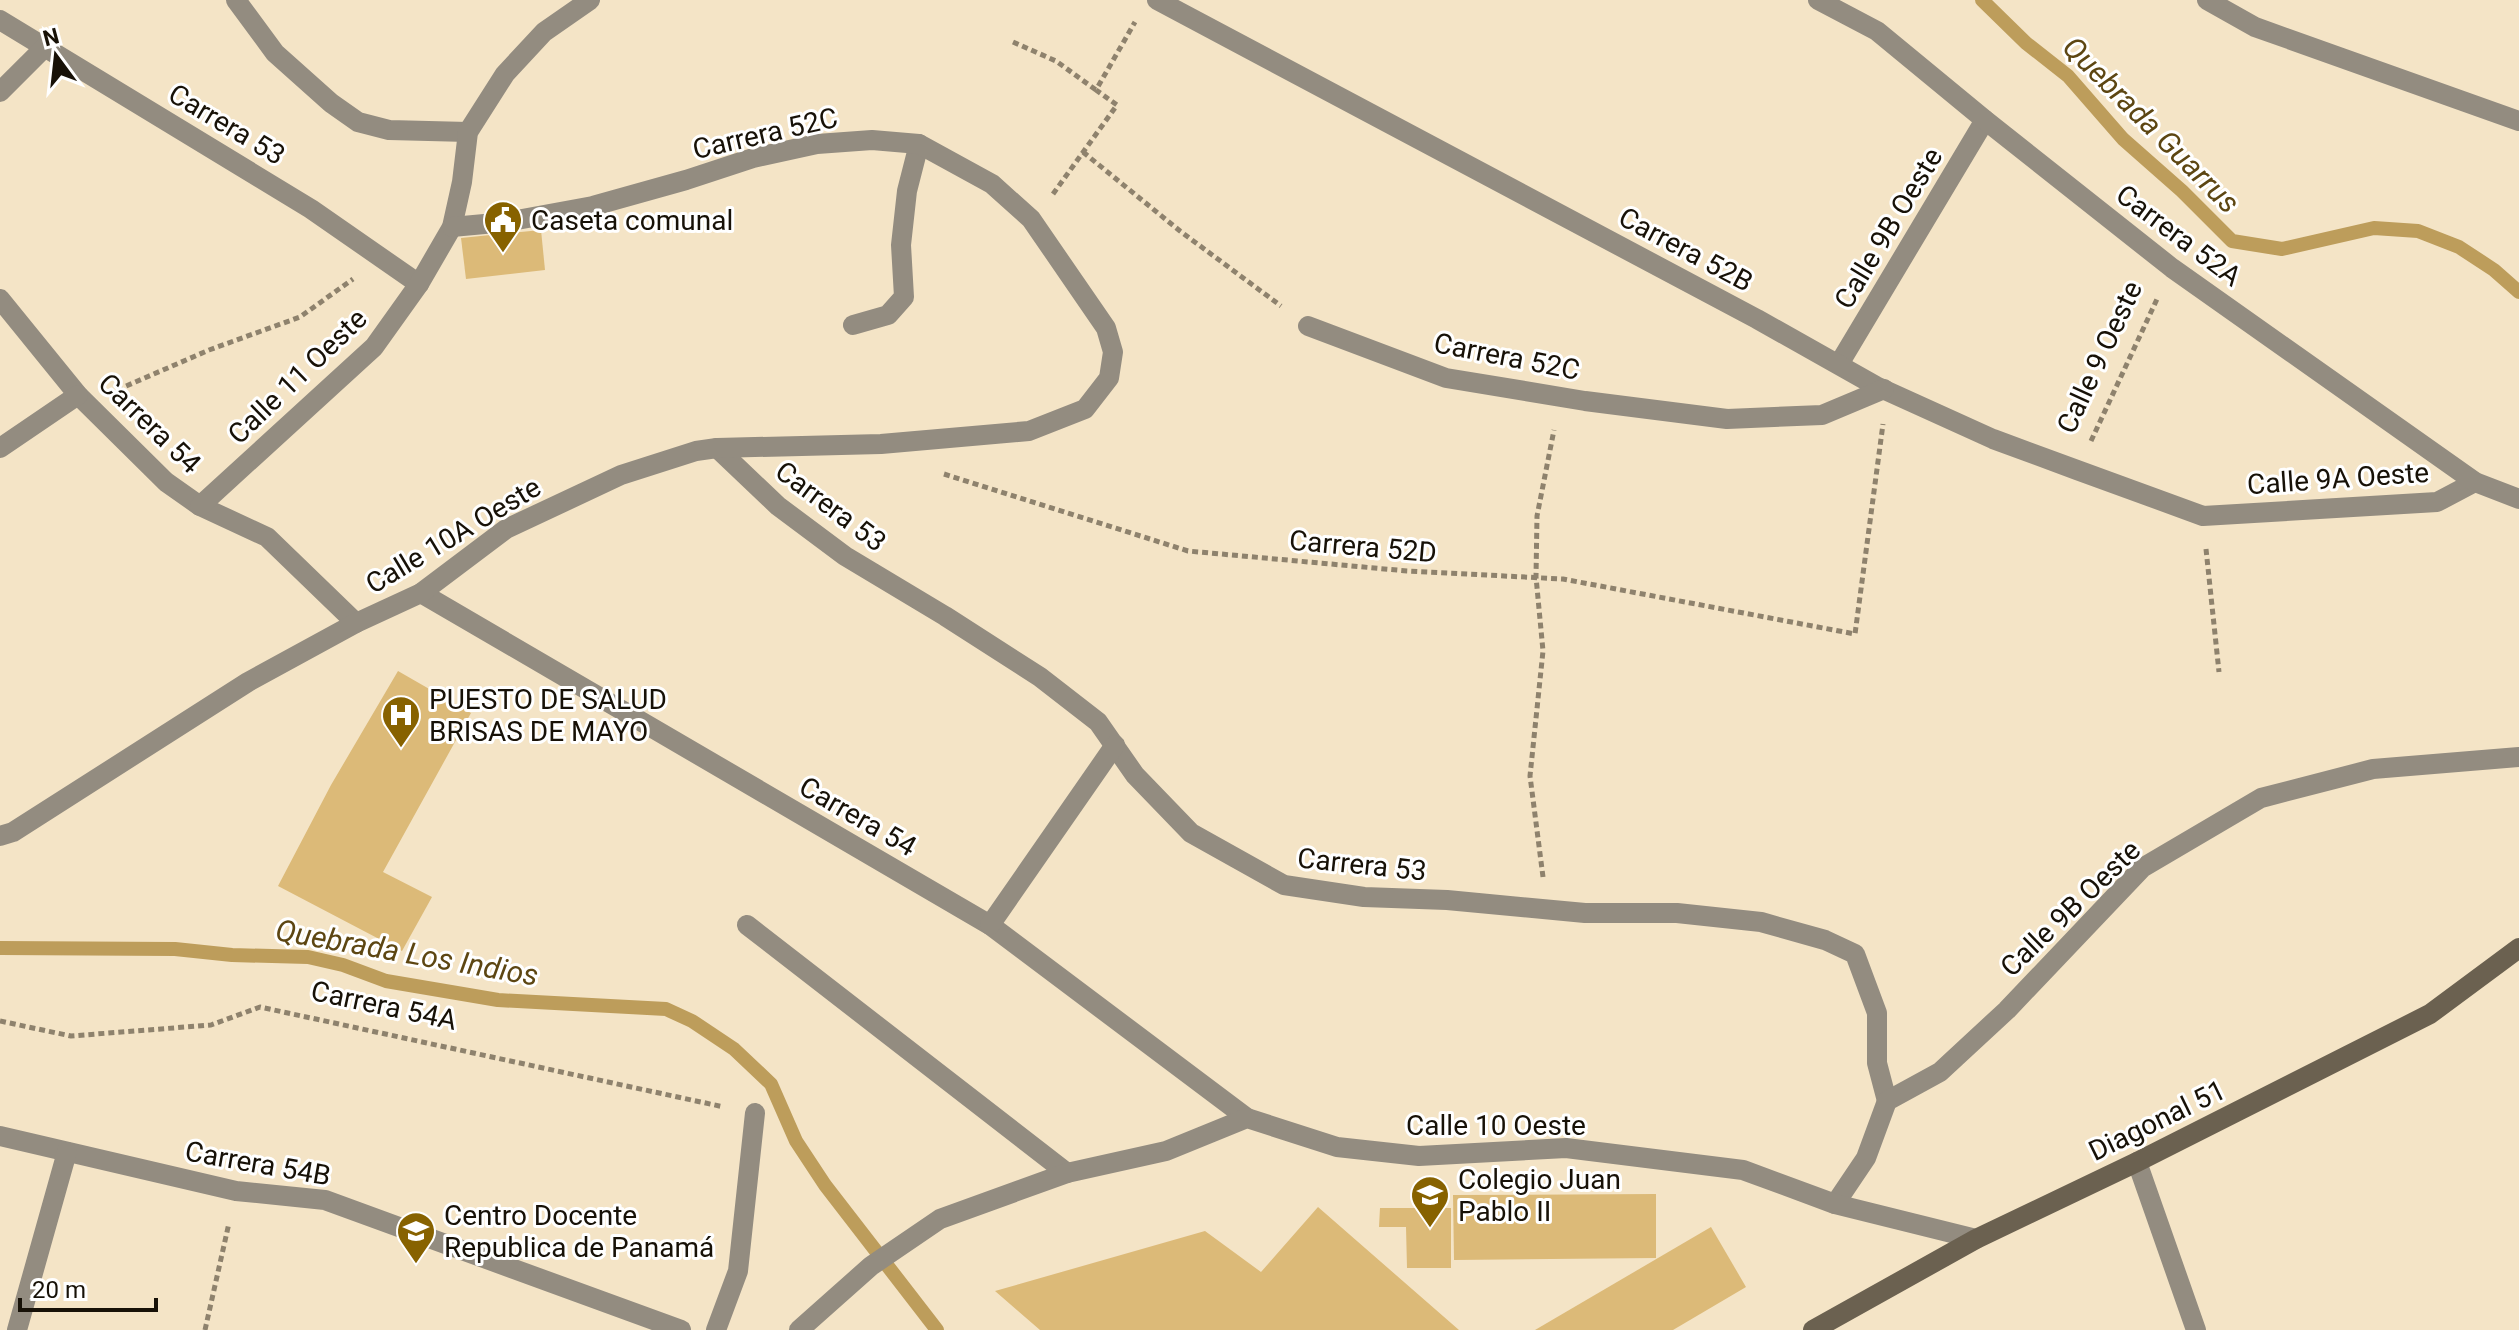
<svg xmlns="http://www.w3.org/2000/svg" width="2519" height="1330" font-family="Roboto,sans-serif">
  <rect width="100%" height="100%" fill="#f4e4c6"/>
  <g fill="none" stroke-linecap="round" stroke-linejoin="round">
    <g stroke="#bd9d5b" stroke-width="14">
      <polyline points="1982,0 2026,43 2068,76 2123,139 2182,191 2232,241 2282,249 2374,228 2418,231 2459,247 2494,270 2519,292"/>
      <polyline points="0,948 175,949 232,955 308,957 343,965 386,981 498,1000 666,1009 692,1021 734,1049 771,1084 796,1141 825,1185 937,1330"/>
    </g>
  </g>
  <g fill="#dcba78">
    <polygon points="541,230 545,270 466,279 461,238"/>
    <polygon points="398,671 471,713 383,872 432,897 402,951 278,886 331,785"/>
    <polygon points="1656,1194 1656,1258 1454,1260 1453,1195"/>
    <polygon points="1318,1207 1459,1330 1040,1330 995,1291 1205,1231 1261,1272"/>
    <polygon points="1380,1208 1451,1208 1451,1268 1407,1268 1406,1227 1379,1227"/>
    <polygon points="1711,1227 1746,1287 1673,1330 1535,1330"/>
  </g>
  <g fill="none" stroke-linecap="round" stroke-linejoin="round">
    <g stroke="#8e826d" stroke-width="5" stroke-dasharray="6 4" stroke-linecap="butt">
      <polyline points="1013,42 1056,61 1096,90"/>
      <polyline points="1083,152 1180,231 1281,306"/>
      <polyline points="1053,194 1117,105 1096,90 1135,22"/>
      <polyline points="117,390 209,350 300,317 353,279"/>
      <polyline points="2091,441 2158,297"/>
      <polyline points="944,474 1188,551 1407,571 1563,579 1855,634 1883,424"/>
      <polyline points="2206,549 2219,672"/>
      <polyline points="1543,877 1530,776 1543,651 1536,577 1537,516 1554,430"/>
      <polyline points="0,1021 71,1036 211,1025 260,1007 724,1107"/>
      <polyline points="205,1330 229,1223"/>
    </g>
    <polyline stroke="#938c80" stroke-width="20" points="1839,364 1985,120"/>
    <g stroke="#938c80" stroke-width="20">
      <polyline points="236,0 275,53 331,103 358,122 389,130 468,132"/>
      <polyline points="1157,0 1757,319 1876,386 1993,439 2077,470 2203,516 2437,502 2475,482"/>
      <polyline points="1818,0 1877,31 1985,120 2172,268 2475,482 2519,499"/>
      <polyline points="2207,0 2255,27 2519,121"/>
      <polyline points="0,20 311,209 419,284"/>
      <polyline points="0,92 45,47"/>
      <polyline points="0,299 78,395 166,482 200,506 267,537 356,623"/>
      <polyline points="853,325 888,315 904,297 901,245 907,191 919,144"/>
      <polyline points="1308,326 1446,378 1585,401 1727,419 1822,415 1884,389"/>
      <polyline points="0,448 78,395"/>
      <polyline points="717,448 778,506 845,556 945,616 1040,677 1098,722 1135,775 1191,833 1284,885 1364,897 1447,900 1585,913 1677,913 1761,922 1825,940 1855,954 1877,1013 1877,1063 1887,1101"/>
      <polyline points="200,506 374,347 419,284 452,227 462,182 468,132 505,74 544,32 590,0"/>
      <polyline points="421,593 990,925 1247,1118"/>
      <polyline points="0,836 13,832 248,682 356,623 421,593 506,529 621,475 696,451 717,448 881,444 1029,431 1085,409 1109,378 1113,352 1106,328 1031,219 992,184 919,144 872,140 817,144 753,158 686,180 593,206 506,222 452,227"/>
      <polyline points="747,925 1067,1173"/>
      <polyline points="990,925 1115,745"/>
      <polyline points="0,1136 236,1191 325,1200 681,1330"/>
      <polyline points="2137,1162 2196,1330"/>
      <polyline points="1835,1204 1866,1158 1887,1101 1940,1072 2007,1010 2142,868 2261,798 2373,769 2519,757"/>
      <polyline points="17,1330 67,1152"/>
      <polyline points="716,1330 738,1271 755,1113"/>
      <polyline points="799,1330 871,1266 940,1219 1067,1173 1166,1151 1247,1118 1337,1147 1419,1156 1566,1148 1743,1170 1835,1204 1976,1239"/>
    </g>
    <polyline stroke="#6b6150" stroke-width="20" points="1813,1330 1976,1239 2137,1162 2430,1014 2519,948"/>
  </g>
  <defs>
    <g id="civic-pin" transform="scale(2)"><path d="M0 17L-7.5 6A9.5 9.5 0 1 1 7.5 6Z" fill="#876200" stroke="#fff"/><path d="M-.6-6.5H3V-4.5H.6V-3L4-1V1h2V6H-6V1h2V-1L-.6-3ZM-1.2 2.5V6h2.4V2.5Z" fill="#fff"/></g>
    <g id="hospital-pin" transform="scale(2)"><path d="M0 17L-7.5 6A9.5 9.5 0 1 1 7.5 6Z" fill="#876200" stroke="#fff"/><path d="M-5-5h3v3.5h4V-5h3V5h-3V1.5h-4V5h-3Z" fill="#fff"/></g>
    <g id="school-pin" transform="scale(2)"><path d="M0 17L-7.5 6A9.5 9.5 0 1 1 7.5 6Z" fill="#876200" stroke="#fff"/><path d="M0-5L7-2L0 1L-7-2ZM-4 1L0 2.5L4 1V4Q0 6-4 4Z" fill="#fff"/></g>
  </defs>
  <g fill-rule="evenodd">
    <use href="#civic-pin" x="503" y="220"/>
    <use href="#hospital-pin" x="401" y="715"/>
    <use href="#school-pin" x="1430" y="1195"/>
    <use href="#school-pin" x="416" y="1231"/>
  </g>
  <g text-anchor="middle" stroke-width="6" stroke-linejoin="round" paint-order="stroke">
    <g font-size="28" fill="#171107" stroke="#fff">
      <text transform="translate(227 124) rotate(31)" y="10">Carrera 53</text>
      <text transform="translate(765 133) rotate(-13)" y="10">Carrera 52C</text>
      <text transform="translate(1888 228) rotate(-59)" y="10">Calle 9B Oeste</text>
      <text transform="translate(2179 235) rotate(37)" y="10">Carrera 52A</text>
      <text transform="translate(1686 249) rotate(28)" y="10">Carrera 52B</text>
      <text transform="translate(1507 356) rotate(11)" y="10">Carrera 52C</text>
      <text transform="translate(2099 357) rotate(-65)" y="10">Calle 9 Oeste</text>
      <text transform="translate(297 376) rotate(-44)" y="10">Calle 11 Oeste</text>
      <text transform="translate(150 423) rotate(44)" y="10">Carrera 54</text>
      <text transform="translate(2338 478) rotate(-4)" y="10">Calle 9A Oeste</text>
      <text transform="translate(831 506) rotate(37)" y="10">Carrera 53</text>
      <text transform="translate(453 535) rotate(-31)" y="10">Calle 10A Oeste</text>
      <text transform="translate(1363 546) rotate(5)" y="10">Carrera 52D</text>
      <text transform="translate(858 816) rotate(30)" y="10">Carrera 54</text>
      <text transform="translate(1362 864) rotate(6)" y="10">Carrera 53</text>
      <text transform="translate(2070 908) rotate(-44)" y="10">Calle 9B Oeste</text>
      <text transform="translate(384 1005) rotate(12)" y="10">Carrera 54A</text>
      <text transform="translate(2157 1120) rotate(-26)" y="10">Diagonal 51</text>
      <text x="1496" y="1135">Calle 10 Oeste</text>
      <text transform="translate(258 1163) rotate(10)" y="10">Carrera 54B</text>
    </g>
    <g font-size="28" fill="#171107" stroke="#fff" text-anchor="start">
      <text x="531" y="230">Caseta comunal</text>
      <text x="429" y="709">PUESTO DE SALUD<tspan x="429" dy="32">BRISAS DE MAYO</tspan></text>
      <text x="1458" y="1189">Colegio Juan<tspan x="1458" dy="32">Pablo II</tspan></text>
      <text x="444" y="1225">Centro Docente<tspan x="444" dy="32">Republica de Panamá</tspan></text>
    </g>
    <g font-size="30" font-style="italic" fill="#5d4612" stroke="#fff">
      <text transform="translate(2151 125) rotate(45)" y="10">Quebrada Guarrus</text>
      <text transform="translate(407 953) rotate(10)" y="10">Quebrada Los Indios</text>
    </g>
  </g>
  <g transform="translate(56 56) rotate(345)" stroke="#ffffff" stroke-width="6" paint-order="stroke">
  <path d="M0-6L14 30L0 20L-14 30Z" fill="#171107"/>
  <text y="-12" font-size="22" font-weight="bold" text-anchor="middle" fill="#171107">N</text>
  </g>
  <path d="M20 1298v12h136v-12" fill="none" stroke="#171107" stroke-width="4"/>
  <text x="32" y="1298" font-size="24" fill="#171107" stroke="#ffffff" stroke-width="6" paint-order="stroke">20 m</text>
</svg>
